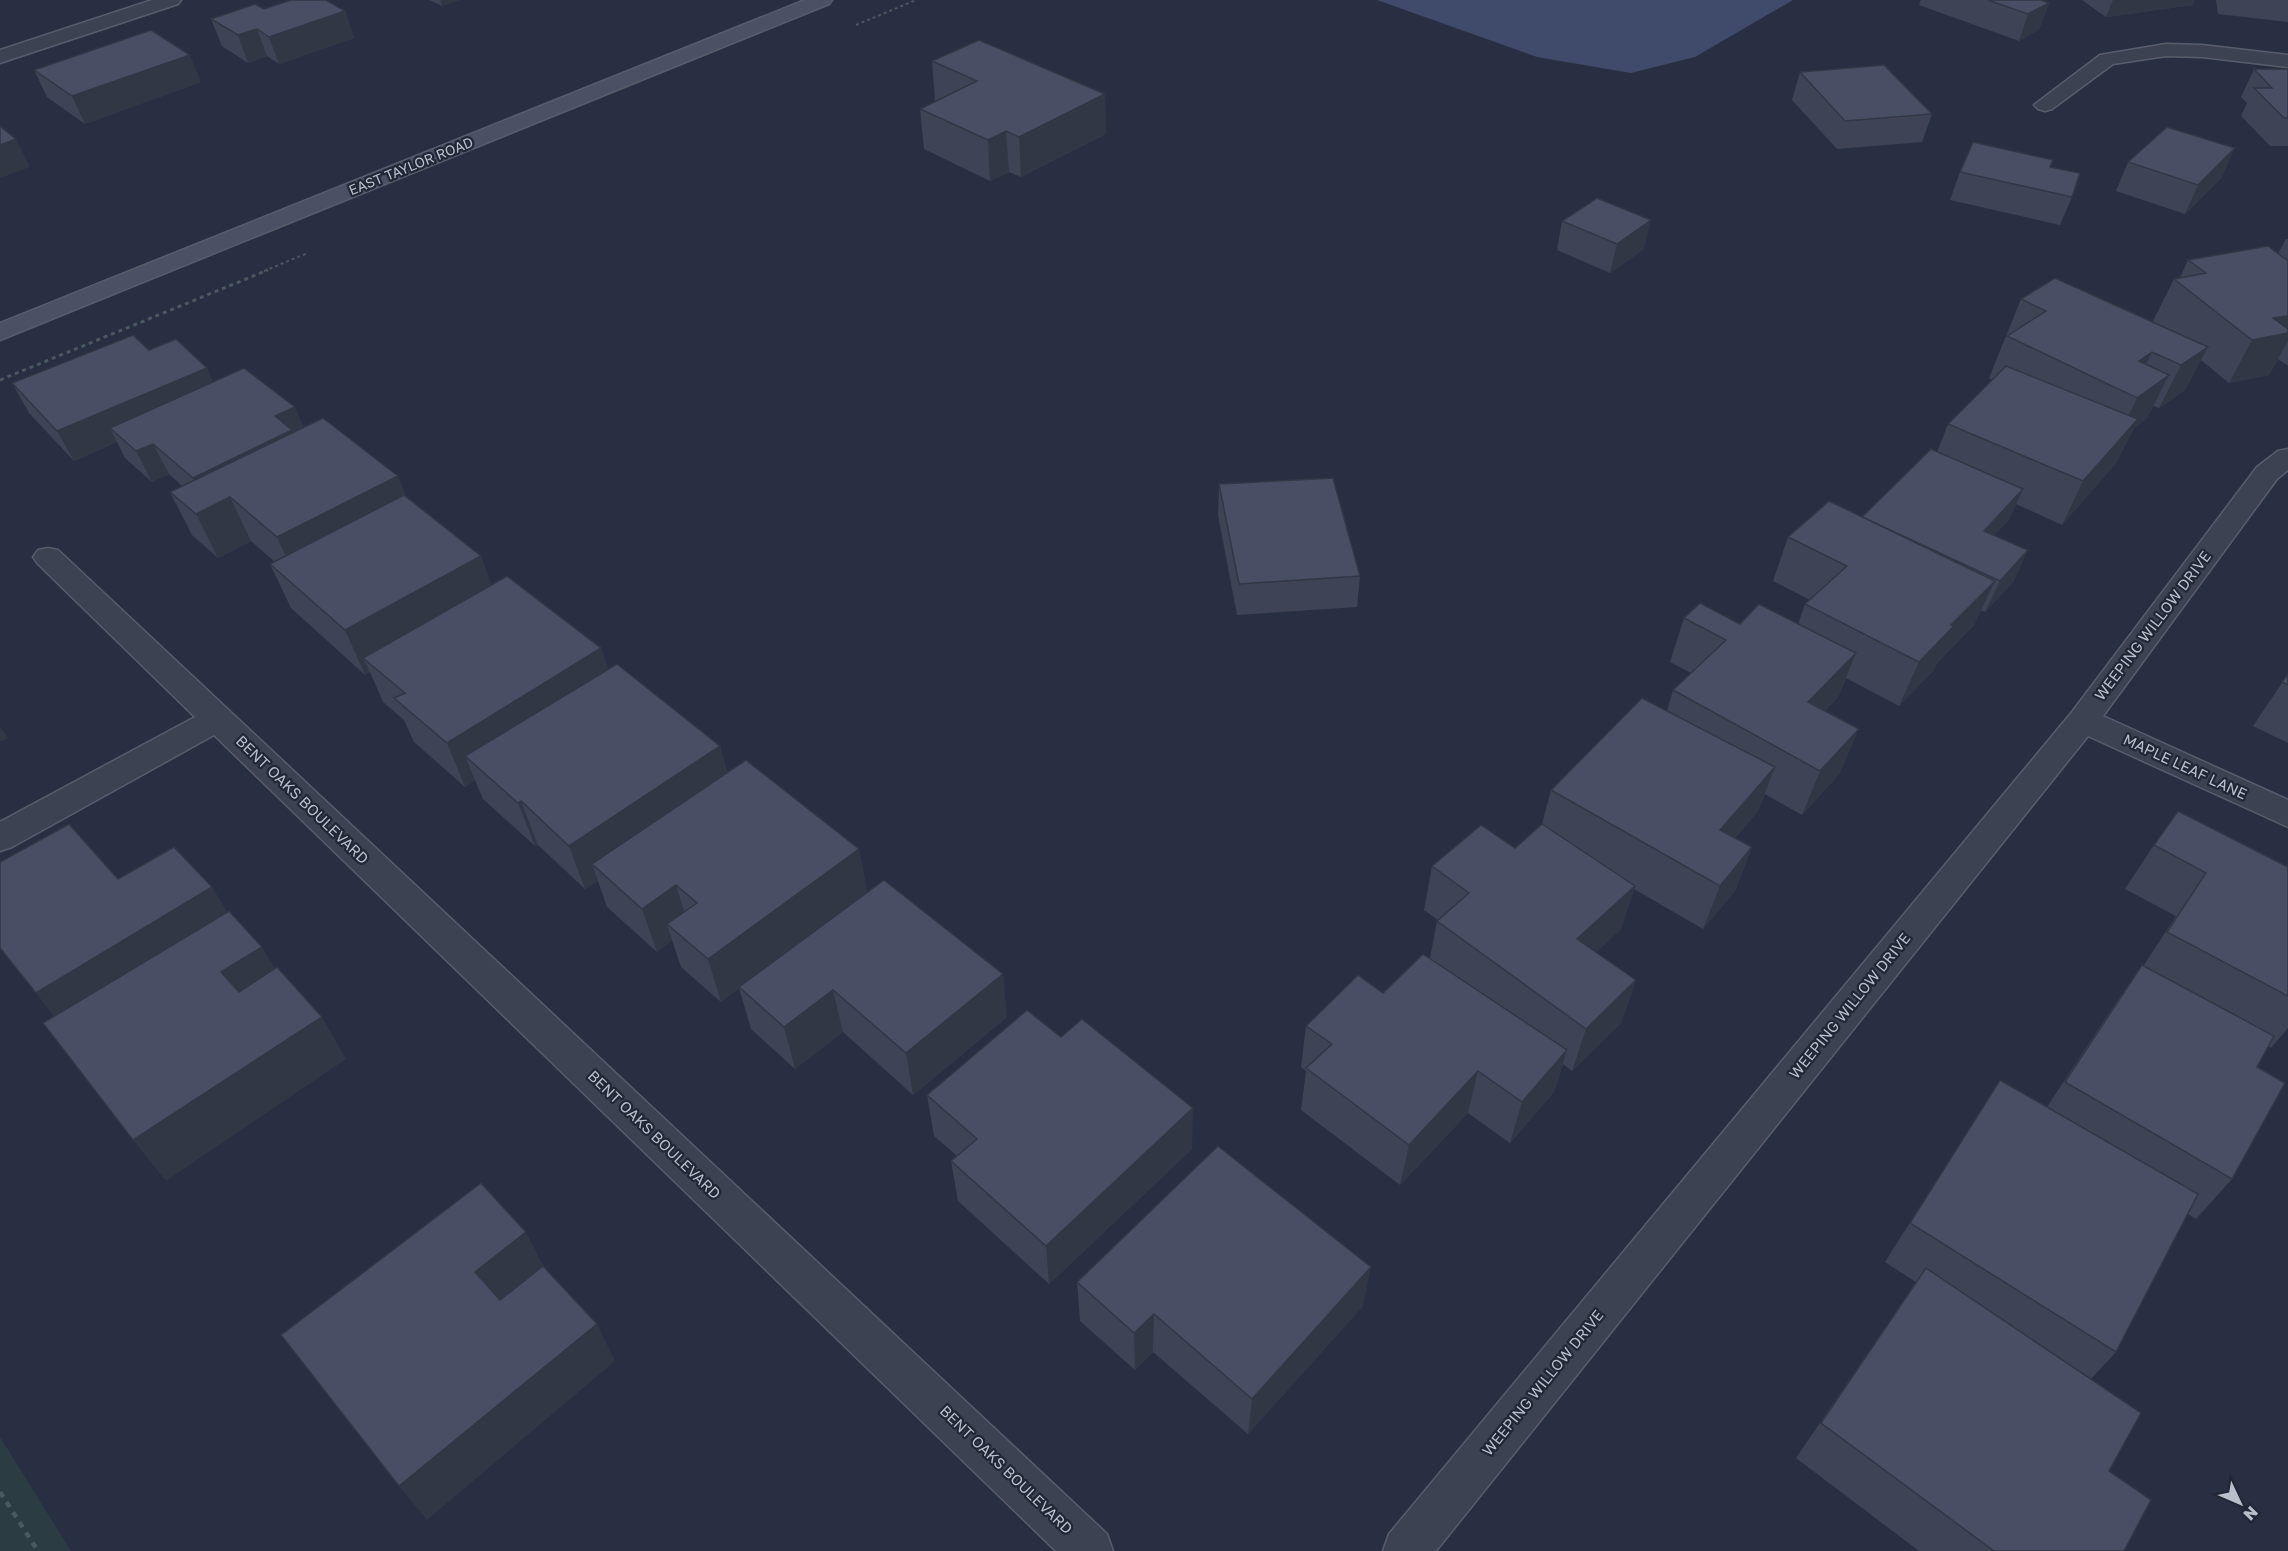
<svg xmlns="http://www.w3.org/2000/svg" width="2288" height="1551" font-family="'Golos Text',sans-serif">
  <rect width="100%" height="100%" fill="#292f42"/>
  <polygon fill="#2b3c43" points="0,1437 71,1551 0,1551"/>
  <polygon fill="#404a6a" points="1377,0 1793,0 1695,57 1631,73 1537,57"/>
  <g fill="none" stroke-linecap="round" stroke-linejoin="round">
    <g stroke="#585d6c" stroke-width="3">
      <g id="minor">
        <polygon points="152,0 181,0 178,4 0,63 0,50"/>
        <polygon points="2166,44 2202,45 2288,55 2288,67 2202,57 2166,56 2113,64 2052,109 2045,111 2038,109 2034,105 2100,55"/>
        <polygon points="2288,449 2288,470 2277,479 2103,716 2288,800 2288,827 2088,736 1436,1551 1383,1551 1389,1534 2072,712 2257,467 2278,451"/>
        <polygon points="48,548 58,550 1107,1534 1113,1551 1056,1551 214,735 12,847 0,851 0,822 195,717 38,564 33,557 38,550"/>
      </g>
    </g>
    <g stroke="#585d6c" stroke-width="3">
      <polygon id="secondary" points="805,0 832,0 829,4 0,340 0,323"/>
    </g>
    <g stroke="#49595f" stroke-width="2" stroke-dasharray="3 3" stroke-linecap="butt">
      <polyline points="856,25 916,0"/>
      <polyline points="264,271 308,253"/>
    </g>
    <polyline stroke="#49595f" stroke-width="3" stroke-dasharray="4 4" stroke-linecap="butt" points="0,380 268,270"/>
    <polyline stroke="#49595f" stroke-width="4.5" stroke-dasharray="6 6" stroke-linecap="butt" points="0,1492 38,1551"/>
    <use href="#minor" fill="#3d4252" fill-rule="evenodd"/>
    <use href="#secondary" fill="#4b5064" fill-rule="evenodd"/>
  </g>
  <g fill="#3e4456">
    <polygon points="429,0 459,0 442,6"/>
    <polygon points="1921,0 2042,0 2049,3 2039,29 2019,41 1919,5"/>
    <polygon points="2082,0 2194,0 2193,5 2106,17"/>
    <polygon points="2216,0 2288,0 2288,22 2218,14"/>
    <polygon points="264,9 345,11 354,38 279,64 267,56 248,63 222,46 211,19"/>
    <polygon points="932,61 1105,94 1106,134 1021,177 1009,172 990,181 924,149 920,109 936,101 935,101"/>
    <polygon points="2254,69 2288,69 2288,146 2270,146 2241,116 2247,103 2241,97"/>
    <polygon points="34,70 201,82 85,124 47,97"/>
    <polygon points="1800,72 1932,114 1922,142 1837,149 1792,100"/>
    <polygon points="2128,162 2222,177 2185,214 2116,191"/>
    <polygon points="2050,167 2072,197 2060,225 1950,200 1960,172"/>
    <polygon points="1562,221 1644,249 1610,273 1557,250"/>
    <polygon points="2286,239 2288,239 2288,366 2278,359 2269,375 2229,383 2201,360 2185,390 2159,408 2153,406 2147,418 2134,428 2116,463 2062,525 2016,504 2009,520 1994,535 2014,581 1985,612 1981,610 1974,625 1937,663 1934,670 1899,706 1846,678 1838,697 1825,711 1840,773 1802,815 1765,794 1758,811 1735,838 1752,847 1735,891 1703,929 1634,889 1621,929 1596,952 1636,980 1621,1023 1572,1071 1563,1064 1554,1092 1510,1143 1468,1113 1400,1185 1301,1110 1306,1071 1301,1067 1306,1026 1383,993 1430,958 1437,921 1438,920 1424,910 1432,866 1515,848 1542,824 1551,790 1667,711 1673,690 1691,673 1670,662 1684,618 1740,624 1798,624 1805,604 1810,600 1773,581 1788,537 1862,517 1937,452 1948,424 1992,380 1989,378 2021,299 2157,324 2153,321 2174,279 2180,278 2188,260 2278,254"/>
    <polygon points="149,350 213,381 398,476 406,497 481,556 491,585 601,648 608,670 720,746 727,773 859,849 867,892 1007,1017 913,1095 843,1032 795,1069 751,1029 739,988 721,1002 681,967 672,940 657,952 607,907 598,881 585,889 538,845 535,846 483,799 475,780 465,787 414,742 404,720 383,702 370,672 365,675 291,608 270,564 275,562 251,541 218,558 192,535 170,492 182,486 169,474 152,482 125,458 117,442 74,461 29,413 12,383"/>
    <polygon points="1219,484 1360,576 1357,607 1237,615 1218,515"/>
    <polygon points="2288,674 2288,743 2253,726"/>
    <polygon points="2154,845 2288,867 2288,1028 2271,1048 2268,1046 2257,1067 2232,1179 2196,1219 2188,1214 2116,1352 2091,1379 2124,1551 1919,1551 1796,1458 1916,1282 1885,1262 2000,1080 2047,1107 2113,1007 2142,965 2144,965 2176,916 2125,889"/>
    <polygon points="927,1095 1192,1149 1049,1284 958,1201 951,1161 957,1156 934,1136"/>
    <polygon points="1077,1282 1363,1306 1248,1434 1153,1352 1135,1370 1080,1321"/>
  </g>
  <g fill="#323746">
    <polygon points="440,0 459,0 442,6"/>
    <polygon points="2113,0 2194,0 2193,5 2106,17"/>
    <polygon points="2049,3 2039,29 2019,41 2028,14"/>
    <polygon points="345,11 354,38 279,64 269,37"/>
    <polygon points="257,29 267,56 248,63 238,35"/>
    <polygon points="190,55 201,82 85,124 72,96"/>
    <polygon points="1105,94 1106,134 1021,177 1019,137"/>
    <polygon points="1006,131 1009,172 990,181 988,140"/>
    <polygon points="16,139 30,167 0,178 0,145"/>
    <polygon points="2235,148 2222,177 2185,214 2198,185"/>
    <polygon points="1651,220 1644,249 1610,273 1617,244"/>
    <polygon points="2288,316 2288,341 2269,375 2229,383 2252,340 2273,318"/>
    <polygon points="2208,347 2185,390 2159,408 2181,365"/>
    <polygon points="2152,352 2131,395 2139,361"/>
    <polygon points="207,368 221,398 110,428 117,442 74,461 57,431"/>
    <polygon points="2169,375 2147,418 2134,428 2116,463 2062,525 2083,481 2116,442 2137,398"/>
    <polygon points="295,407 308,437 208,508 193,478 275,416"/>
    <polygon points="153,444 169,474 152,482 136,451"/>
    <polygon points="398,476 415,520 297,581 277,537"/>
    <polygon points="2023,489 2009,520 1970,561 1984,531"/>
    <polygon points="230,497 251,541 218,558 196,514"/>
    <polygon points="2028,550 2014,581 1985,612 2000,581"/>
    <polygon points="481,556 497,600 363,658 370,672 365,675 345,630"/>
    <polygon points="1995,581 1974,625 1937,663 1934,670 1899,706 1919,662 1951,625"/>
    <polygon points="601,648 615,692 465,756 475,780 465,787 447,743"/>
    <polygon points="1856,653 1838,697 1791,746 1808,702"/>
    <polygon points="0,727 8,738 0,742"/>
    <polygon points="1859,729 1840,773 1802,815 1820,771"/>
    <polygon points="720,746 731,790 592,864 598,881 585,889 569,846"/>
    <polygon points="1775,767 1758,811 1704,873 1720,830"/>
    <polygon points="521,801 538,845 535,846 518,803"/>
    <polygon points="1752,847 1735,891 1703,929 1720,886"/>
    <polygon points="859,849 867,892 721,1002 708,959"/>
    <polygon points="676,885 689,928 667,924 672,940 657,952 642,909"/>
    <polygon points="1635,886 1621,929 1565,982 1577,939"/>
    <polygon points="212,887 238,930 69,1036 36,993"/>
    <polygon points="262,947 288,990 248,1015 221,972"/>
    <polygon points="1003,974 1007,1017 913,1095 906,1053"/>
    <polygon points="1636,980 1621,1023 1572,1071 1586,1029"/>
    <polygon points="833,990 843,1032 795,1069 784,1027"/>
    <polygon points="322,1017 346,1059 166,1181 133,1140"/>
    <polygon points="1567,1050 1554,1092 1510,1143 1522,1102"/>
    <polygon points="1478,1071 1468,1113 1400,1185 1409,1145"/>
    <polygon points="1193,1108 1192,1149 1049,1284 1046,1246"/>
    <polygon points="526,1232 546,1271 497,1310 475,1272"/>
    <polygon points="1371,1267 1363,1306 1248,1434 1252,1399"/>
    <polygon points="1154,1314 1153,1352 1135,1370 1134,1333"/>
    <polygon points="597,1324 615,1361 427,1520 399,1486"/>
  </g>
  <g fill="#484f64" stroke="#323746" stroke-width="1.5">
    <polygon points="291,0 326,0 345,11 269,37 257,29 238,35 211,19 255,4 264,9"/>
    <polygon points="1988,0 2041,0 2049,3 2028,14"/>
    <polygon points="151,30 190,55 72,96 34,70"/>
    <polygon points="979,40 1105,94 1019,137 1006,131 988,140 920,109 977,81 932,61"/>
    <polygon points="1884,65 1932,114 1845,121 1800,72"/>
    <polygon points="2254,69 2288,69 2288,118 2284,118 2254,88 2272,88"/>
    <polygon points="0,126 16,139 0,145"/>
    <polygon points="2167,127 2235,148 2198,185 2128,162"/>
    <polygon points="1973,142 2053,160 2050,167 2080,173 2072,197 1960,172"/>
    <polygon points="1597,198 1651,220 1617,244 1562,221"/>
    <polygon points="2268,246 2288,261 2288,316 2273,318 2288,329 2288,333 2252,340 2174,279 2206,273 2188,260"/>
    <polygon points="2055,278 2208,347 2181,365 2152,352 2139,361 2169,375 2137,398 2007,336 2046,311 2021,299"/>
    <polygon points="133,335 149,350 176,339 207,368 57,431 12,383"/>
    <polygon points="2006,366 2138,419 2083,481 1948,424"/>
    <polygon points="244,368 295,407 275,416 292,430 193,478 153,444 136,451 110,428"/>
    <polygon points="323,418 398,476 277,537 230,497 196,514 170,492"/>
    <polygon points="1931,449 2023,489 1984,531 2028,550 2000,581 1862,517"/>
    <polygon points="1333,478 1360,576 1239,584 1219,484"/>
    <polygon points="404,495 481,556 345,630 270,564"/>
    <polygon points="1829,501 1995,581 1951,625 1954,626 1919,662 1805,604 1847,566 1788,537"/>
    <polygon points="507,576 601,648 447,743 394,698 405,693 363,658"/>
    <polygon points="1700,603 1740,624 1759,604 1856,653 1808,702 1859,729 1820,771 1673,690 1726,640 1684,618"/>
    <polygon points="617,664 720,746 569,846 521,801 518,803 465,756"/>
    <polygon points="2288,674 2288,685 2282,682"/>
    <polygon points="1642,698 1775,767 1720,830 1752,847 1720,886 1551,790"/>
    <polygon points="746,760 859,849 708,959 667,924 697,903 676,885 642,909 592,864"/>
    <polygon points="2178,811 2288,867 2288,996 2167,932 2206,873 2154,845"/>
    <polygon points="69,824 118,879 174,847 212,887 36,993 0,948 0,862"/>
    <polygon points="1542,824 1635,886 1577,939 1636,980 1586,1029 1437,921 1469,893 1432,866 1481,825 1515,848"/>
    <polygon points="884,880 1003,974 906,1053 833,990 784,1027 739,987"/>
    <polygon points="229,911 262,947 221,972 239,992 277,967 322,1017 133,1140 43,1023"/>
    <polygon points="1423,954 1567,1050 1522,1102 1478,1071 1409,1145 1306,1068 1332,1044 1306,1026 1358,975 1383,993"/>
    <polygon points="2142,965 2274,1036 2257,1067 2285,1083 2232,1179 2065,1082"/>
    <polygon points="1027,1010 1061,1037 1082,1019 1193,1108 1046,1246 951,1161 977,1139 927,1095"/>
    <polygon points="2000,1080 2198,1194 2116,1352 1910,1223"/>
    <polygon points="1218,1146 1371,1267 1252,1399 1154,1314 1134,1333 1077,1282"/>
    <polygon points="481,1183 526,1232 475,1272 500,1300 543,1266 597,1324 399,1486 281,1335"/>
    <polygon points="1926,1268 2141,1413 2109,1471 2151,1500 2124,1551 1994,1551 1821,1423"/>
  </g>
  <g text-anchor="middle" stroke-width="4.5" stroke-linejoin="round" paint-order="stroke">
    <g font-size="14" fill="#babecb" stroke="#212737">
      <text transform="translate(411 166) rotate(-22)" y="5">EAST TAYLOR ROAD</text>
    </g>
    <g font-size="15" fill="#babecb" stroke="#212737">
      <text transform="translate(2153 626) rotate(-53)" y="5">WEEPING WILLOW DRIVE</text>
      <text transform="translate(2185 767) rotate(25)" y="5">MAPLE LEAF LANE</text>
      <text transform="translate(302 800) rotate(44)" y="5">BENT OAKS BOULEVARD</text>
      <text transform="translate(1850 1006) rotate(-51)" y="5">WEEPING WILLOW DRIVE</text>
      <text transform="translate(654 1135) rotate(44)" y="5">BENT OAKS BOULEVARD</text>
      <text transform="translate(1543 1383) rotate(-51)" y="5">WEEPING WILLOW DRIVE</text>
      <text transform="translate(1006 1470) rotate(44)" y="5">BENT OAKS BOULEVARD</text>
    </g>
  </g>
  <g transform="translate(2240 1503) rotate(134)" stroke="#212737" stroke-width="4.5" paint-order="stroke">
  <path d="M0-4.5L10 22L0 15L-10 22Z" fill="#babecb"/>
  <text y="-9" font-size="16" font-weight="bold" text-anchor="middle" fill="#babecb">N</text>
  </g>
</svg>
